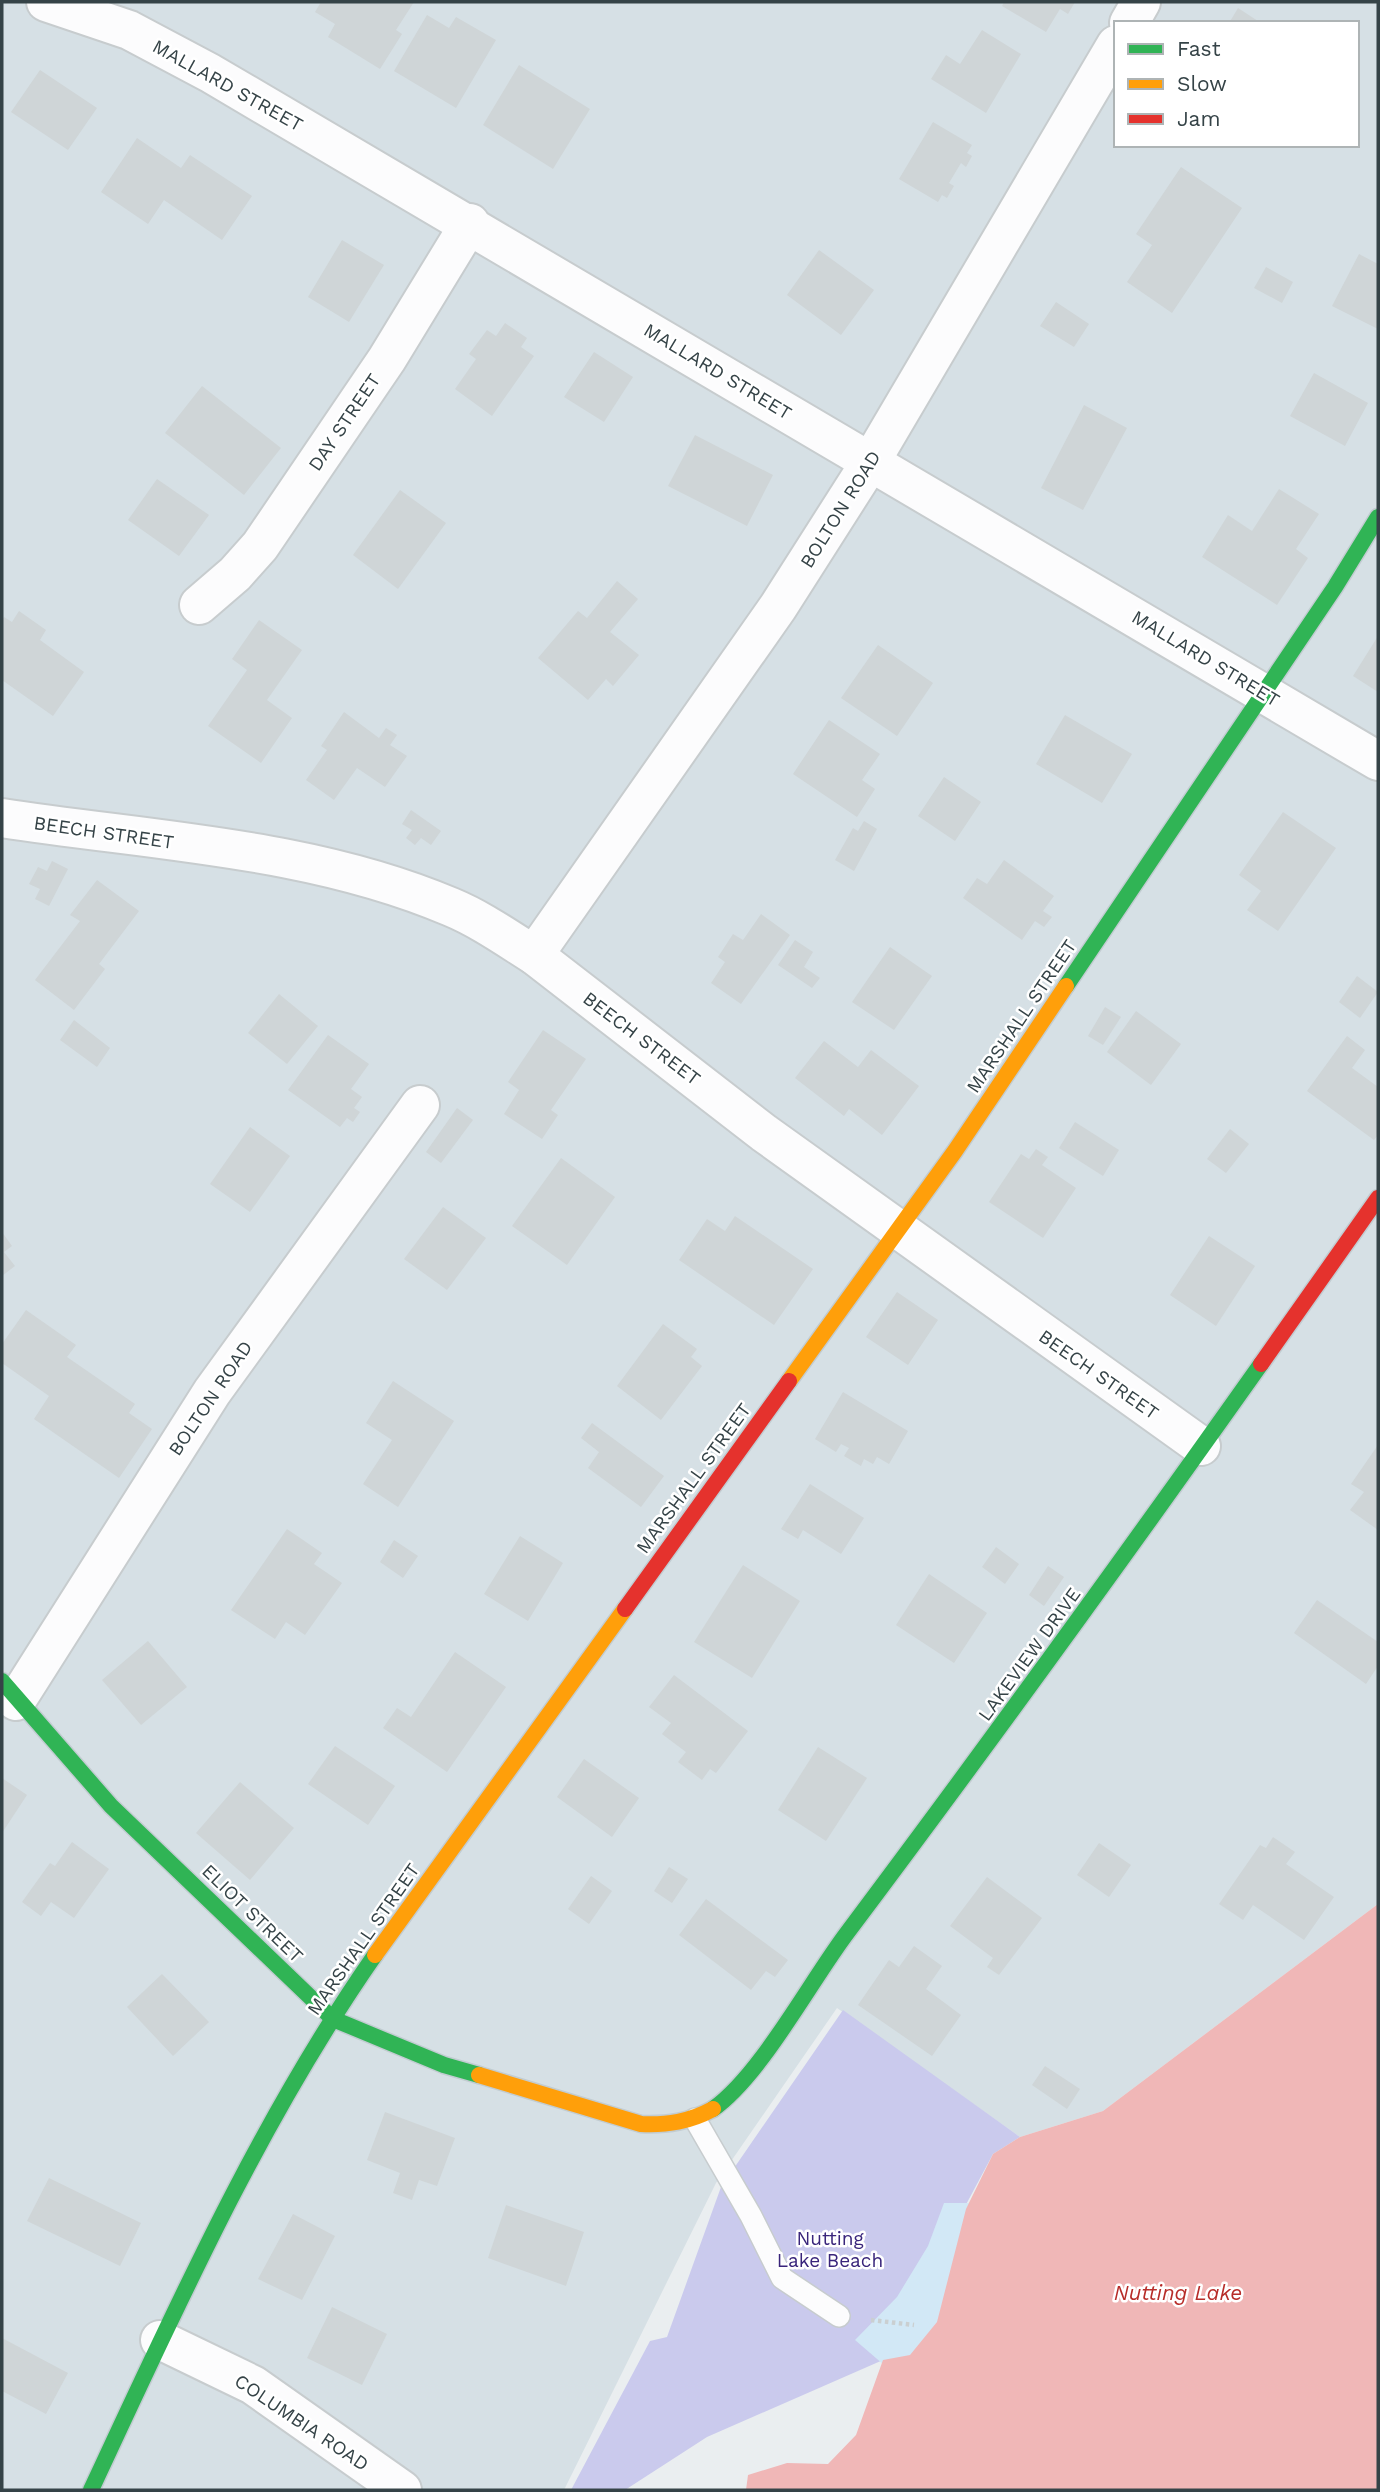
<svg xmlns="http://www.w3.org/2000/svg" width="1380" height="2492" font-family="'Work Sans',sans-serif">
  <rect width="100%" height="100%" fill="#eaeef0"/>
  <path fill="#d6e0e5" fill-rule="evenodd" d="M2,2h1376v1902l-275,207 -83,26 -183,-129 -121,175 -152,307h-562zM1116,23h241v122h-241z"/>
  <polygon fill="#cacaed" points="843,2010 1020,2137 993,2154 883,2360 707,2437 625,2490 571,2490 650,2341 667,2337 721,2187"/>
  <polygon fill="#d2e8f6" points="944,2203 977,2203 949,2329 891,2371 855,2340 897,2297 928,2246"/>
  <polygon fill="#f0b7b7" points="1378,1904 1378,2490 746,2490 748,2475 787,2463 828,2464 856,2435 883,2360 910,2355 937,2322 966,2209 993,2154 1020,2137 1103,2111"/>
  <g fill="#cfd5d7">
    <polygon points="321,2 414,2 396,30 402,34 380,69 328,37 335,24 315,12"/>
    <polygon points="1004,2 1075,2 1068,14 1060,9 1046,32 1002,6"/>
    <polygon points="1238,8 1261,23 1229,23"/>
    <polygon points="427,15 449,28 456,17 496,40 456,108 394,71"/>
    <polygon points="982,30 1021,54 986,113 931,79 946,55 960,64"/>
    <polygon points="519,65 590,109 553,169 483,125"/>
    <polygon points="40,70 97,108 68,150 11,112"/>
    <polygon points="933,122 972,145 967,153 972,156 966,167 961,163 949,183 954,186 947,198 942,195 938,202 899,179"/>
    <polygon points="137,138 181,168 190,155 252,196 222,240 164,200 148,224 101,192"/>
    <polygon points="1181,167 1242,208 1172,313 1127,282 1152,245 1136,234"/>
    <polygon points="342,240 384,265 349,322 308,297"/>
    <polygon points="819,250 874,290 841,335 787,295"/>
    <polygon points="1359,254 1378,264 1378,329 1332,306"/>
    <polygon points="1266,267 1293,282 1282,303 1254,288"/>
    <polygon points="1056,302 1089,324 1074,347 1040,326"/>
    <polygon points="505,323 527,338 521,347 534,356 492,416 455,389 476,359 469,354 487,330 496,336"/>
    <polygon points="594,352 633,377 604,422 564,397"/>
    <polygon points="1314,373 1368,403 1345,446 1290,416"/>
    <polygon points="202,386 281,448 244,495 165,433"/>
    <polygon points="1084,405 1127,428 1083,510 1041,488"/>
    <polygon points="695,435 773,475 747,526 668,486"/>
    <polygon points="157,479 209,515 179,556 128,520"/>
    <polygon points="1279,489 1319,514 1296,549 1308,558 1277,605 1202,557 1228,515 1252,531"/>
    <polygon points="400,490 446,523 398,589 353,555"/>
    <polygon points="617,581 638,599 610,632 639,655 613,686 606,679 588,700 538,658 578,611 587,618"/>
    <polygon points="19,611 46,630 40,640 84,672 53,716 2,680 2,620 4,617 12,622"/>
    <polygon points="259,620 302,650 267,700 292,718 261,763 208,726 247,670 232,659"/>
    <polygon points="1378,636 1378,692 1353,676"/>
    <polygon points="878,645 933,683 897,736 841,698"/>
    <polygon points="344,712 379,738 386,728 397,735 390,745 407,756 385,787 357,768 334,800 306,780 327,750 321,746"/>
    <polygon points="1065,715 1132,754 1102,803 1036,764"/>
    <polygon points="829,720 880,754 862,780 875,789 857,817 793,774"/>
    <polygon points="944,777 981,802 955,841 918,816"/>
    <polygon points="411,810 441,831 431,845 421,838 415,845 406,838 412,830 402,824"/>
    <polygon points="1283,812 1336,848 1278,931 1247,910 1261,891 1239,875"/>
    <polygon points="864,821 877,829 854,871 835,860 853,828 858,831"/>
    <polygon points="1004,860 1054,896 1043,911 1052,917 1044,927 1035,921 1022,940 963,898 977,878 987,884"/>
    <polygon points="52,861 68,869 49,906 35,899 40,889 29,884 38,867 47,871"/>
    <polygon points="97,880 139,911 99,964 105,969 74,1010 35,980 80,921 70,915"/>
    <polygon points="761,914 790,935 741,1004 711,983 725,962 718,957 733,934 743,940"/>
    <polygon points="795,940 813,952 804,967 820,978 812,988 778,965"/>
    <polygon points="890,947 932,976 894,1030 852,1002"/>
    <polygon points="1357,976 1378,992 1360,1018 1339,1002"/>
    <polygon points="279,994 318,1026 287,1064 248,1033"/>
    <polygon points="1105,1007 1121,1017 1103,1045 1088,1036"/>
    <polygon points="1136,1011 1181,1044 1151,1085 1107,1052"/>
    <polygon points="74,1020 110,1048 97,1067 60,1040"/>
    <polygon points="543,1030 586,1059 551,1110 558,1115 542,1139 504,1114 519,1090 508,1082"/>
    <polygon points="328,1035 369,1064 351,1089 362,1097 354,1108 360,1112 353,1122 347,1118 340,1127 288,1090"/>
    <polygon points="1347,1036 1365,1050 1352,1068 1378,1087 1378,1135 1374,1140 1307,1091"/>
    <polygon points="824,1041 858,1067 871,1050 919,1086 882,1135 849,1109 844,1116 795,1078"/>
    <polygon points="457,1108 473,1120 441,1163 426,1152"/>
    <polygon points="1075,1122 1119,1150 1103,1176 1059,1148"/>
    <polygon points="250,1127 290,1156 250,1212 210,1184"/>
    <polygon points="1230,1129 1249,1144 1226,1173 1207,1159"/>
    <polygon points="1036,1149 1048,1157 1042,1165 1076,1188 1043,1238 989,1202 1021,1154 1029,1159"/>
    <polygon points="561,1158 615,1197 567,1265 512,1226"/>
    <polygon points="443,1207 486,1238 447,1290 404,1259"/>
    <polygon points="735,1216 813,1269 774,1325 679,1260 707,1219 725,1231"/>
    <polygon points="2,1232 12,1246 4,1252 15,1266 2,1276"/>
    <polygon points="1209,1236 1255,1266 1216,1326 1170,1295"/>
    <polygon points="897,1292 938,1320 908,1365 866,1337"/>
    <polygon points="26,1310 76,1345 67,1357 135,1404 129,1413 152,1429 119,1478 34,1419 49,1396 2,1363 2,1344"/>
    <polygon points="663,1324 697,1349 691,1357 702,1366 661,1420 617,1386"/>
    <polygon points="393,1381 454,1421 398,1507 363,1484 392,1440 366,1423"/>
    <polygon points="843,1392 908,1431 889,1464 877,1457 873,1464 864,1459 861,1466 844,1456 849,1448 841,1444 836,1452 815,1439"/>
    <polygon points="592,1423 664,1476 641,1507 588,1468 599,1452 581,1438"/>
    <polygon points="1378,1445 1378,1530 1350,1510 1364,1492 1351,1484"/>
    <polygon points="810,1484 864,1518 841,1554 803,1530 798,1539 781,1529"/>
    <polygon points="287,1529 322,1553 314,1564 342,1583 305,1635 286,1622 275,1639 231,1610"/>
    <polygon points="520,1536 563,1563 528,1621 484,1594"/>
    <polygon points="394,1540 418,1556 403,1578 380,1562"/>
    <polygon points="996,1547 1019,1564 1005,1584 982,1567"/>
    <polygon points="743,1565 800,1601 752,1678 694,1642"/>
    <polygon points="1048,1566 1064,1577 1044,1606 1029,1595"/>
    <polygon points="929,1574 987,1613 954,1663 896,1625"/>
    <polygon points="1317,1600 1378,1642 1378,1666 1366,1684 1294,1633"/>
    <polygon points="148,1641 187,1687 141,1725 102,1680"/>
    <polygon points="455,1652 506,1687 447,1772 383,1728 397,1708 411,1717"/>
    <polygon points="674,1675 748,1731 716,1773 710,1769 702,1780 678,1762 686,1752 662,1734 671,1723 649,1707"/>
    <polygon points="335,1746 395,1786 368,1825 308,1784"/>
    <polygon points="818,1747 867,1778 826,1841 778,1810"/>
    <polygon points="584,1759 639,1798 612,1837 557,1797"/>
    <polygon points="2,1778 27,1795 2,1833"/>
    <polygon points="240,1782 294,1828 250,1880 196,1833"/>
    <polygon points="1273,1837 1295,1852 1286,1864 1334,1897 1304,1940 1253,1905 1243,1920 1219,1904 1260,1845 1266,1848"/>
    <polygon points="72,1842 109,1869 74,1918 51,1902 41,1916 22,1902 50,1863 55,1866"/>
    <polygon points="1099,1843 1131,1865 1109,1897 1077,1875"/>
    <polygon points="669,1867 688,1879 672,1903 654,1891"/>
    <polygon points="591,1876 612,1891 589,1924 568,1909"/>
    <polygon points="987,1877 1042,1918 999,1975 987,1967 993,1958 950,1926"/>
    <polygon points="706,1899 788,1960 775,1977 766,1971 751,1990 679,1935"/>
    <polygon points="914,1946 942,1966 926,1989 961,2015 932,2056 858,2005 889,1960 899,1967"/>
    <polygon points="162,1974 209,2022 173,2056 127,2007"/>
    <polygon points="1045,2066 1080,2089 1067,2109 1032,2085"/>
    <polygon points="385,2112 455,2138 437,2186 419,2180 412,2200 393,2193 400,2173 367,2160"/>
    <polygon points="49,2178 141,2223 120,2266 27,2221"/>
    <polygon points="506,2205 584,2232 566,2286 488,2258"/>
    <polygon points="293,2214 335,2236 302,2300 258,2279"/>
    <polygon points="332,2307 387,2334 362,2385 307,2358"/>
    <polygon points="2,2338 68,2373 46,2414 2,2391"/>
  </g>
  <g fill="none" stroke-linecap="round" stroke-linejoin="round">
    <g stroke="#c7ccce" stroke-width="24">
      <polyline id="lane" points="695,2119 751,2216 782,2278 839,2316"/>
    </g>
    <g stroke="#c7ccce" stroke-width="42">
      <g id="street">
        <polyline points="46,2 129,30 210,73 1378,761"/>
        <polyline points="1129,23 1141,2"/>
        <polyline points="199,605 235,574 260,546 387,359 470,223"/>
        <path d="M2,818c149,23 308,29 449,89 29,12 56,31 83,48l230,178 437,313"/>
        <polyline points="534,955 778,607 871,461 1116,45"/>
        <polyline points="16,1701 212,1392 420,1105"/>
        <polyline points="160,2340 253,2385 402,2490"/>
      </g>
    </g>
    <g stroke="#c2ccd1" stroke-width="19">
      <g id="fast">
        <polyline points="1066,986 1335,587 1378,517"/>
        <polyline points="2,1681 111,1806 333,2019 444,2065 479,2075"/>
        <path d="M713,2109c48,-34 97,-127 134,-176 141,-188 278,-377 414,-569"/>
        <path d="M91,2490c85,-182 169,-370 284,-535"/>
      </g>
    </g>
    <g stroke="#c2ccd1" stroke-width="19">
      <g id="slow">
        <polyline points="789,1381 955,1151 1066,986"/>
        <polyline points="375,1955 625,1609"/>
        <path d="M479,2075l162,49c27,1 48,-2 72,-15"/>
      </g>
    </g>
    <g stroke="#c2ccd1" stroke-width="19">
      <g id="jam">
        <polyline points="1261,1364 1378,1198"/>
        <polyline points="625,1609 789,1381"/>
      </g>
    </g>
    <polyline stroke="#cacfd1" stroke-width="4.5" stroke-dasharray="3.5 3.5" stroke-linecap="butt" points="871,2320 914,2325"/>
    <use href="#lane" stroke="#fcfcfd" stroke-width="21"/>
    <use href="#street" stroke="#fcfcfd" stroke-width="38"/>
    <use href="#fast" stroke="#30b455" stroke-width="16"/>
    <use href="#slow" stroke="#ff9f0a" stroke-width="16"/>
    <use href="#jam" stroke="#e5322d" stroke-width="16"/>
  </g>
  <g text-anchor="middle" stroke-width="5" stroke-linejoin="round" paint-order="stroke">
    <g font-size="19" fill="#354347" stroke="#fff">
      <text transform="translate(228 85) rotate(29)" y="7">MALLARD STREET</text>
      <text transform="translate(718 371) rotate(31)" y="7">MALLARD STREET</text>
      <text transform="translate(344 422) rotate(-56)" y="7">DAY STREET</text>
      <text transform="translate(840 509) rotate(-58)" y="7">BOLTON ROAD</text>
      <text transform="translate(1206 658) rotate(31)" y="7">MALLARD STREET</text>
      <text transform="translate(104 832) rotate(8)" y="7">BEECH STREET</text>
      <text transform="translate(1021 1016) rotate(-56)" y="7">MARSHALL STREET</text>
      <text transform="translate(642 1038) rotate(37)" y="7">BEECH STREET</text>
      <text transform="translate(1099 1374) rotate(35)" y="7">BEECH STREET</text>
      <text transform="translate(210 1398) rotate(-56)" y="7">BOLTON ROAD</text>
      <text transform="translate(693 1478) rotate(-54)" y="7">MARSHALL STREET</text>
      <text transform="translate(1029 1654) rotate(-54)" y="7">LAKEVIEW DRIVE</text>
      <text transform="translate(253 1913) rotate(44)" y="7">ELIOT STREET</text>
      <text transform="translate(363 1939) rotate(-55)" y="7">MARSHALL STREET</text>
      <text transform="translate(302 2422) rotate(34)" y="7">COLUMBIA ROAD</text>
    </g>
    <g font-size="19" fill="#39257b" stroke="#fff">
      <text x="830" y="2245">Nutting<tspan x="830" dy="22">Lake Beach</tspan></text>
    </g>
    <g font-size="21" font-style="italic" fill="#b72d29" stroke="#fff">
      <text x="1178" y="2300">Nutting Lake</text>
    </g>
  </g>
  <rect width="1380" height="2492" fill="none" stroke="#354347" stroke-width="7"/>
  <rect x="1114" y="21" width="245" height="126" fill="#ffffff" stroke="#aeb4b5" stroke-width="2"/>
  <rect x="1128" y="44" width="35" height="10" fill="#30b455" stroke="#aeb4b5" stroke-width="2"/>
  <text x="1177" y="56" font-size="21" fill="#354347">Fast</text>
  <rect x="1128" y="79" width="35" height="10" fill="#ff9f0a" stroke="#aeb4b5" stroke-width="2"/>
  <text x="1177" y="91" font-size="21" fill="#354347">Slow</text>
  <rect x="1128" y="114" width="35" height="10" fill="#e5322d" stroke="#aeb4b5" stroke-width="2"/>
  <text x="1177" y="126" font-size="21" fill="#354347">Jam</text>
</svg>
